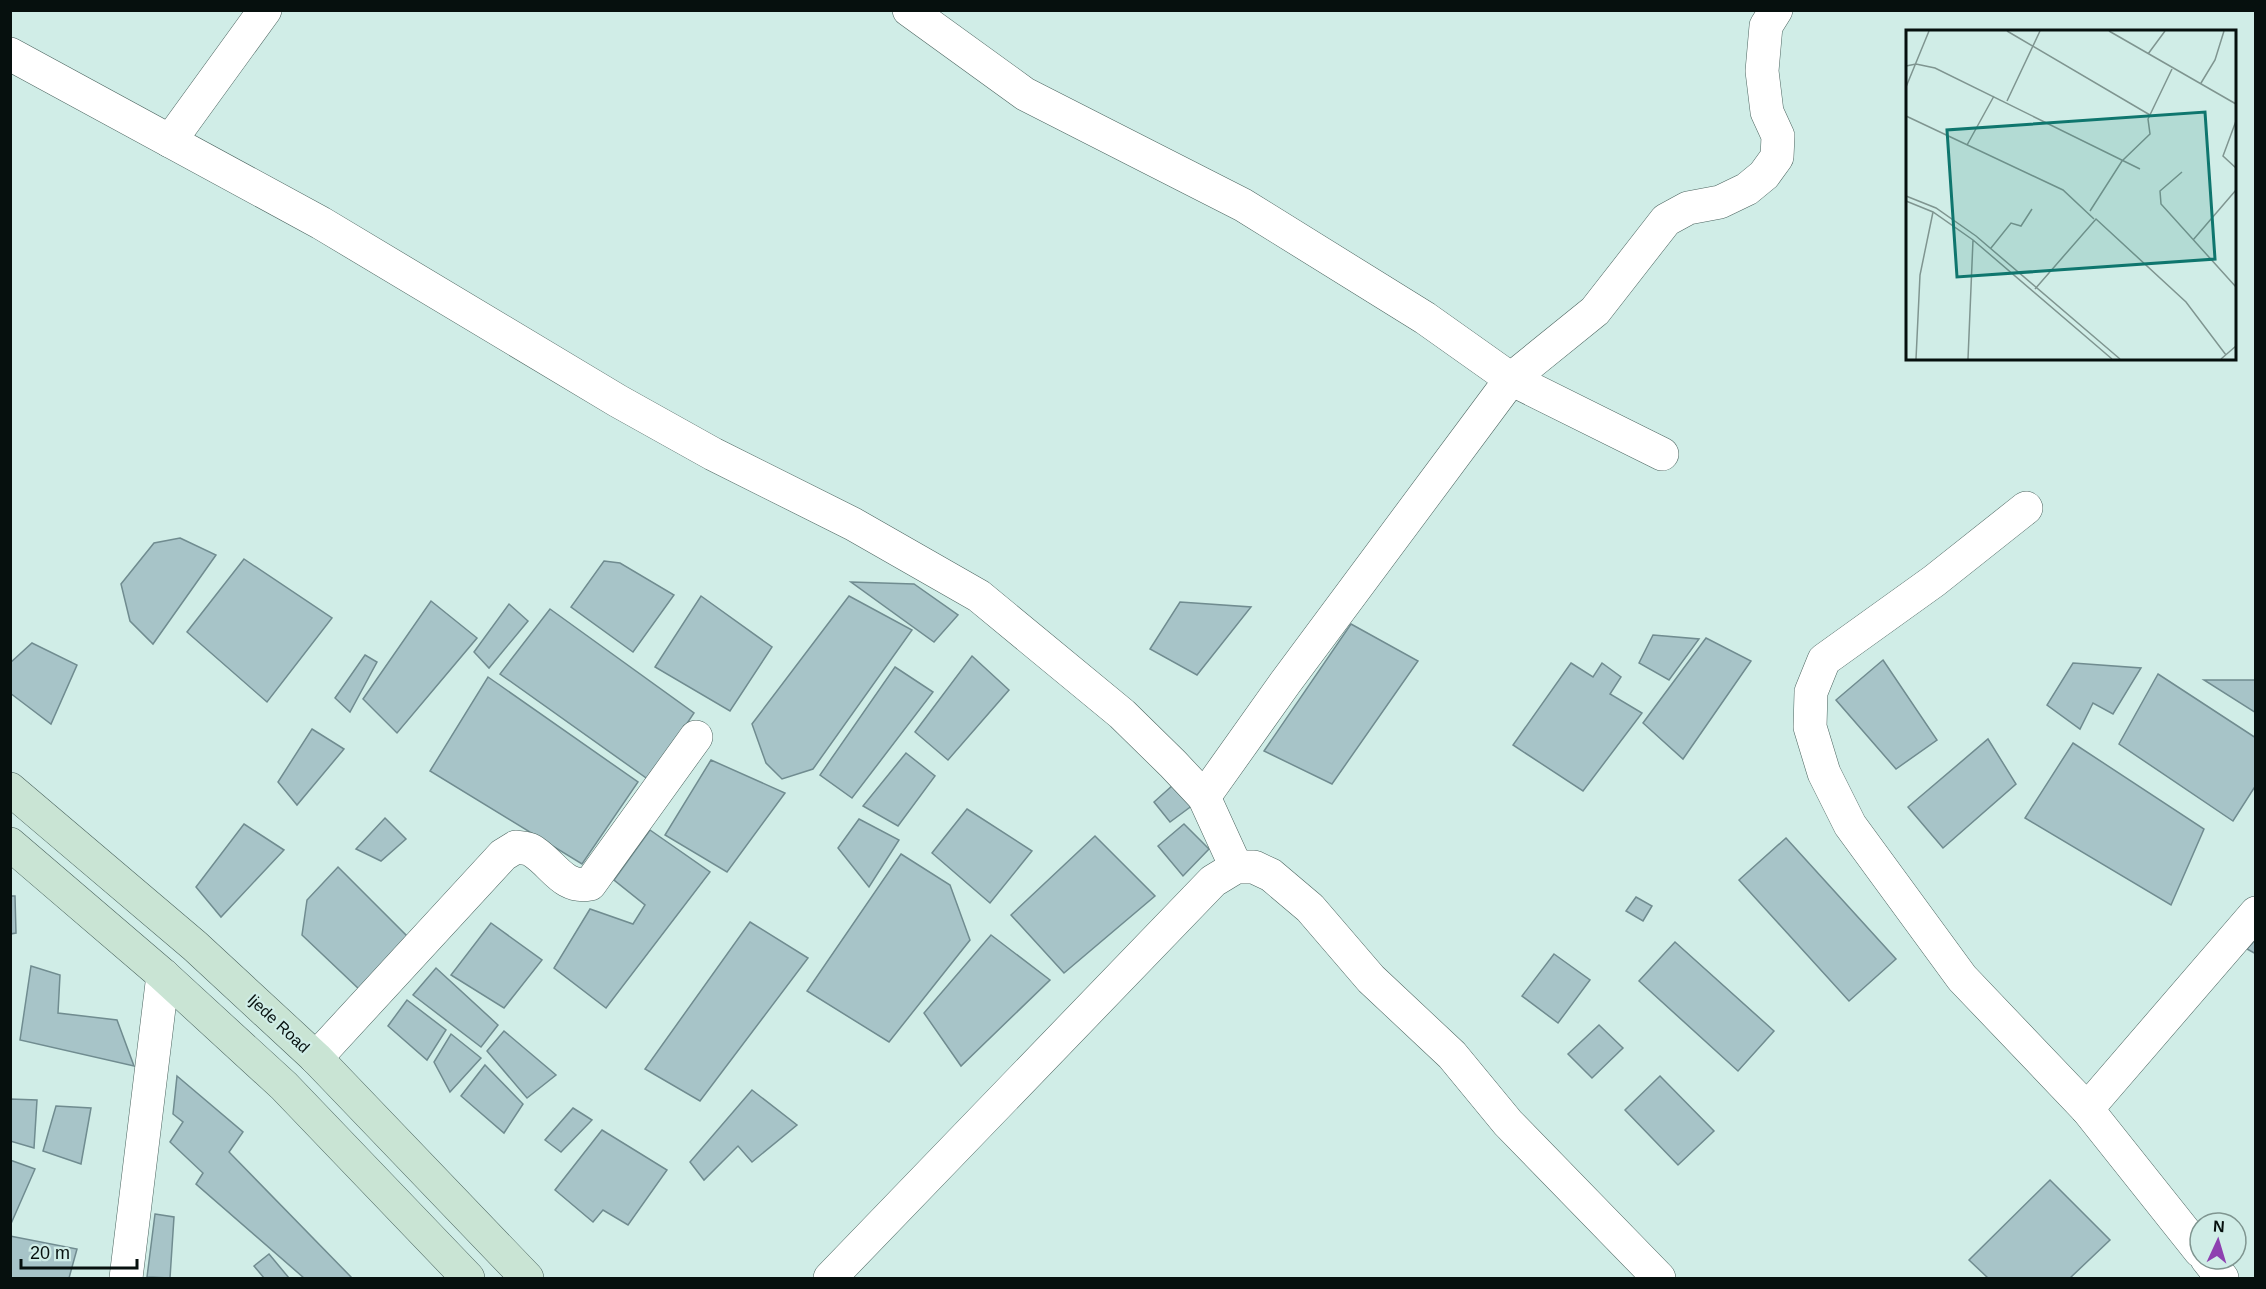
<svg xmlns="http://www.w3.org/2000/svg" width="2266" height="1289" font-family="Arial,sans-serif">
  <rect width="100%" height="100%" fill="#d0ede7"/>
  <g fill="#a7c4c8" stroke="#708c90" stroke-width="1.5">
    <polygon points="180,538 216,555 153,644 130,621 121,584 154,543"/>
    <polygon points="244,559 332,618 267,702 187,632"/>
    <polygon points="604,561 620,563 674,595 633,652 571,607"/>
    <polygon points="851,582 914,584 958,615 934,642"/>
    <polygon points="701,596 772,647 730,711 655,667"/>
    <polygon points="849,596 912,630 813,769 782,779 766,763 752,724"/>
    <polygon points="431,601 477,638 397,733 363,699"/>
    <polygon points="1180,602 1251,607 1197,675 1150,649"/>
    <polygon points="509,604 528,621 489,668 474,652"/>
    <polygon points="550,609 694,713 649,780 500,674"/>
    <polygon points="1351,624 1418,661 1332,784 1264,751"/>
    <polygon points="1653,635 1699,639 1669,680 1639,663"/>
    <polygon points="1706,638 1751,661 1683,759 1643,723"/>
    <polygon points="32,643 77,665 51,724 10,693 10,663"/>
    <polygon points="365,655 377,662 350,712 335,698"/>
    <polygon points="972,656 1009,690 948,760 915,732"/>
    <polygon points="1883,660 1937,740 1896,769 1836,700"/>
    <polygon points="1571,663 1593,677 1602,663 1621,677 1610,694 1642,713 1583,791 1513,745"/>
    <polygon points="2073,663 2141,668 2113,714 2093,703 2080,729 2047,705"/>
    <polygon points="895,667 933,692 852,798 820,775"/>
    <polygon points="2158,674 2256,738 2256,785 2233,821 2119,744"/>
    <polygon points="488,677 638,782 582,864 430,771"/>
    <polygon points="2204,680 2256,680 2256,713"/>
    <polygon points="312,729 344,749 297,805 278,782"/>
    <polygon points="1988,739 2016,784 1943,848 1908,807"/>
    <polygon points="2073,743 2204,829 2171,905 2025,818"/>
    <polygon points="906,753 935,776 898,826 863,806"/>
    <polygon points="711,760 785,793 727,872 665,835"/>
    <polygon points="1173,785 1193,805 1170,822 1154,802"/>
    <polygon points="967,809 1032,851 990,903 932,853"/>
    <polygon points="385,818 406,839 381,861 356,849"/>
    <polygon points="859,819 899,840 869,887 838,848"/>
    <polygon points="244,824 284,850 221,917 196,887"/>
    <polygon points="1184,824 1209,849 1183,876 1158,846"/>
    <polygon points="650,830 710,872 606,1008 554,968 590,909 633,924 645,905 614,880"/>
    <polygon points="1095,836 1155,896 1064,973 1011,915"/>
    <polygon points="1786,838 1896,959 1849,1001 1739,880"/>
    <polygon points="901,854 950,885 970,940 889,1042 807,991"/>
    <polygon points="338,867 414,943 360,990 302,935 307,900"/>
    <polygon points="10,896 15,896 16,933 10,934"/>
    <polygon points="1636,897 1652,906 1643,921 1626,911"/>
    <polygon points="750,922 808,958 700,1101 645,1069"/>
    <polygon points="491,923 542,960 504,1008 451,975"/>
    <polygon points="991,935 1050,980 961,1066 924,1013"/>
    <polygon points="2256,939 2256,954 2247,949"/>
    <polygon points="1675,942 1774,1031 1738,1071 1639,981"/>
    <polygon points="1554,954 1590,980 1558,1023 1522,996"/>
    <polygon points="31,966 60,975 58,1013 117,1020 134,1066 20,1040"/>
    <polygon points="436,968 498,1025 481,1047 413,995"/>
    <polygon points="407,1000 446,1030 427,1060 388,1026"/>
    <polygon points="1599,1025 1623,1048 1592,1078 1568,1054"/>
    <polygon points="504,1031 556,1075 527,1098 487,1051"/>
    <polygon points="451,1034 481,1058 450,1092 434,1062"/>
    <polygon points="485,1065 523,1104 504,1133 461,1096"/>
    <polygon points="177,1076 243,1132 229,1152 352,1278 304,1278 196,1184 203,1173 170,1142 183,1122 173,1114"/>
    <polygon points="1660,1076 1714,1131 1678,1165 1625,1110"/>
    <polygon points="752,1090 797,1125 752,1162 738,1146 704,1180 690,1162"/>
    <polygon points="10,1099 37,1100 34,1148 10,1141"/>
    <polygon points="56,1106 91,1108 81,1164 43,1151"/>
    <polygon points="573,1108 592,1120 561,1152 545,1140"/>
    <polygon points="602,1130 667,1170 628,1225 603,1210 593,1222 555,1190"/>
    <polygon points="10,1160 35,1169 10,1226"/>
    <polygon points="2050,1180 2110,1240 2070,1278 1988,1278 1969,1260"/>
    <polygon points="155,1214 174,1217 170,1278 147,1277"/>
    <polygon points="10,1236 77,1249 69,1278 10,1278"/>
    <polygon points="269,1254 289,1278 264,1278 254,1266"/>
  </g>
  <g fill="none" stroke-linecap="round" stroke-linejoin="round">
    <g stroke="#4b645f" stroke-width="34">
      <g id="minor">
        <polyline points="909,10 1025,94 1243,205 1425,318 1511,379 1662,454"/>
        <polyline points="10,54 321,223 618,401 713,454 853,524 979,596 1122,714 1173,764 1204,797 1236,867"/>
        <polyline points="170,141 265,10"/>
        <polyline points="2026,508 1934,581 1824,660 1811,692 1810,727 1824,773 1850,825 1962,978 2087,1109 2200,1251"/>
        <polyline points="1204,797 1285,683 1511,379 1595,311 1666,220 1688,208 1720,202 1747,189 1764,175 1777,157 1778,136 1767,112 1762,71 1766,26 1776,10"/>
        <path d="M316,1058l187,-203 13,-8c6,1 14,1 18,5 20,13 29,37 56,32l106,-147"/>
        <polyline points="2087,1109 2256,913"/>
        <polyline points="2207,1259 2222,1278"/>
        <polyline points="126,1278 163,975"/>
        <polyline points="830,1278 1213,881 1236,867 1254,867 1271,875 1310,908 1371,979 1452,1055 1508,1123 1659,1278"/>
      </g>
    </g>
    <g stroke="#4b645f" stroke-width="34">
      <g id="secondary">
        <polyline points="10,789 195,946 316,1058 527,1278"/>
        <polyline points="10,844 163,975 284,1086 468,1278"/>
      </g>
    </g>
    <use href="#minor" stroke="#fff" stroke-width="33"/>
    <use href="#secondary" stroke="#c9e4d4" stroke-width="33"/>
  </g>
  <g text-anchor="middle" stroke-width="4.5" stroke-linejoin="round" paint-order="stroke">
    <g font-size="16" fill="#06100e" stroke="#d0ede7">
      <text transform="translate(279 1023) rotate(43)" y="6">Ijede Road</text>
    </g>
  </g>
  <g transform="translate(1906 30)">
    <rect width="330" height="330" fill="#d0ede7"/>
    <path fill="none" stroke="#7f9590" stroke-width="1.5" d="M101,1l143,84M203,1l127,73M242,24l17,-23M0,36l10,-2 19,4 205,101M295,53l14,-23 9,-29M0,57l23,-56M101,71l33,-70M0,86l157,74 31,29M330,91l-13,35 13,12M61,115l27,-49M276,142l-22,19 1,13 75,83M0,166l30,12 40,28 144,123M0,171l27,11 40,28 139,119M184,181l32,-50 28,-27 -2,-15 24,-50M287,210l43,-50M85,218l20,-25 10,3 11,-17M129,259l61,-70 90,83 40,53M10,329l4,-84 13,-63M62,329l5,-119M315,329l15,-13"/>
    <path fill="#0f766e" fill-opacity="0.15" stroke="#0f766e" stroke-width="3" d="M299,82l10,147 -258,18 -10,-147z"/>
    <rect width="330" height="330" fill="none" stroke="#06100e" stroke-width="3"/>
  </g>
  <rect width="2266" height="1289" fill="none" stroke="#06100e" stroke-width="24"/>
  <g transform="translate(2218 1241) rotate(4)"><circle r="28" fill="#d0ede7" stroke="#7f9590" stroke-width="1.5"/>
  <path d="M0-4.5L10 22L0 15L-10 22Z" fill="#8e40b0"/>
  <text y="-9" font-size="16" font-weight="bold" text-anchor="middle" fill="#06100e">N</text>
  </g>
  <path d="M21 1259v9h116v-9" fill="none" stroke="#06100e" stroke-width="3"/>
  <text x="30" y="1259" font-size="18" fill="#06100e" stroke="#d0ede7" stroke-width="4.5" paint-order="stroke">20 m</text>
</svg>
